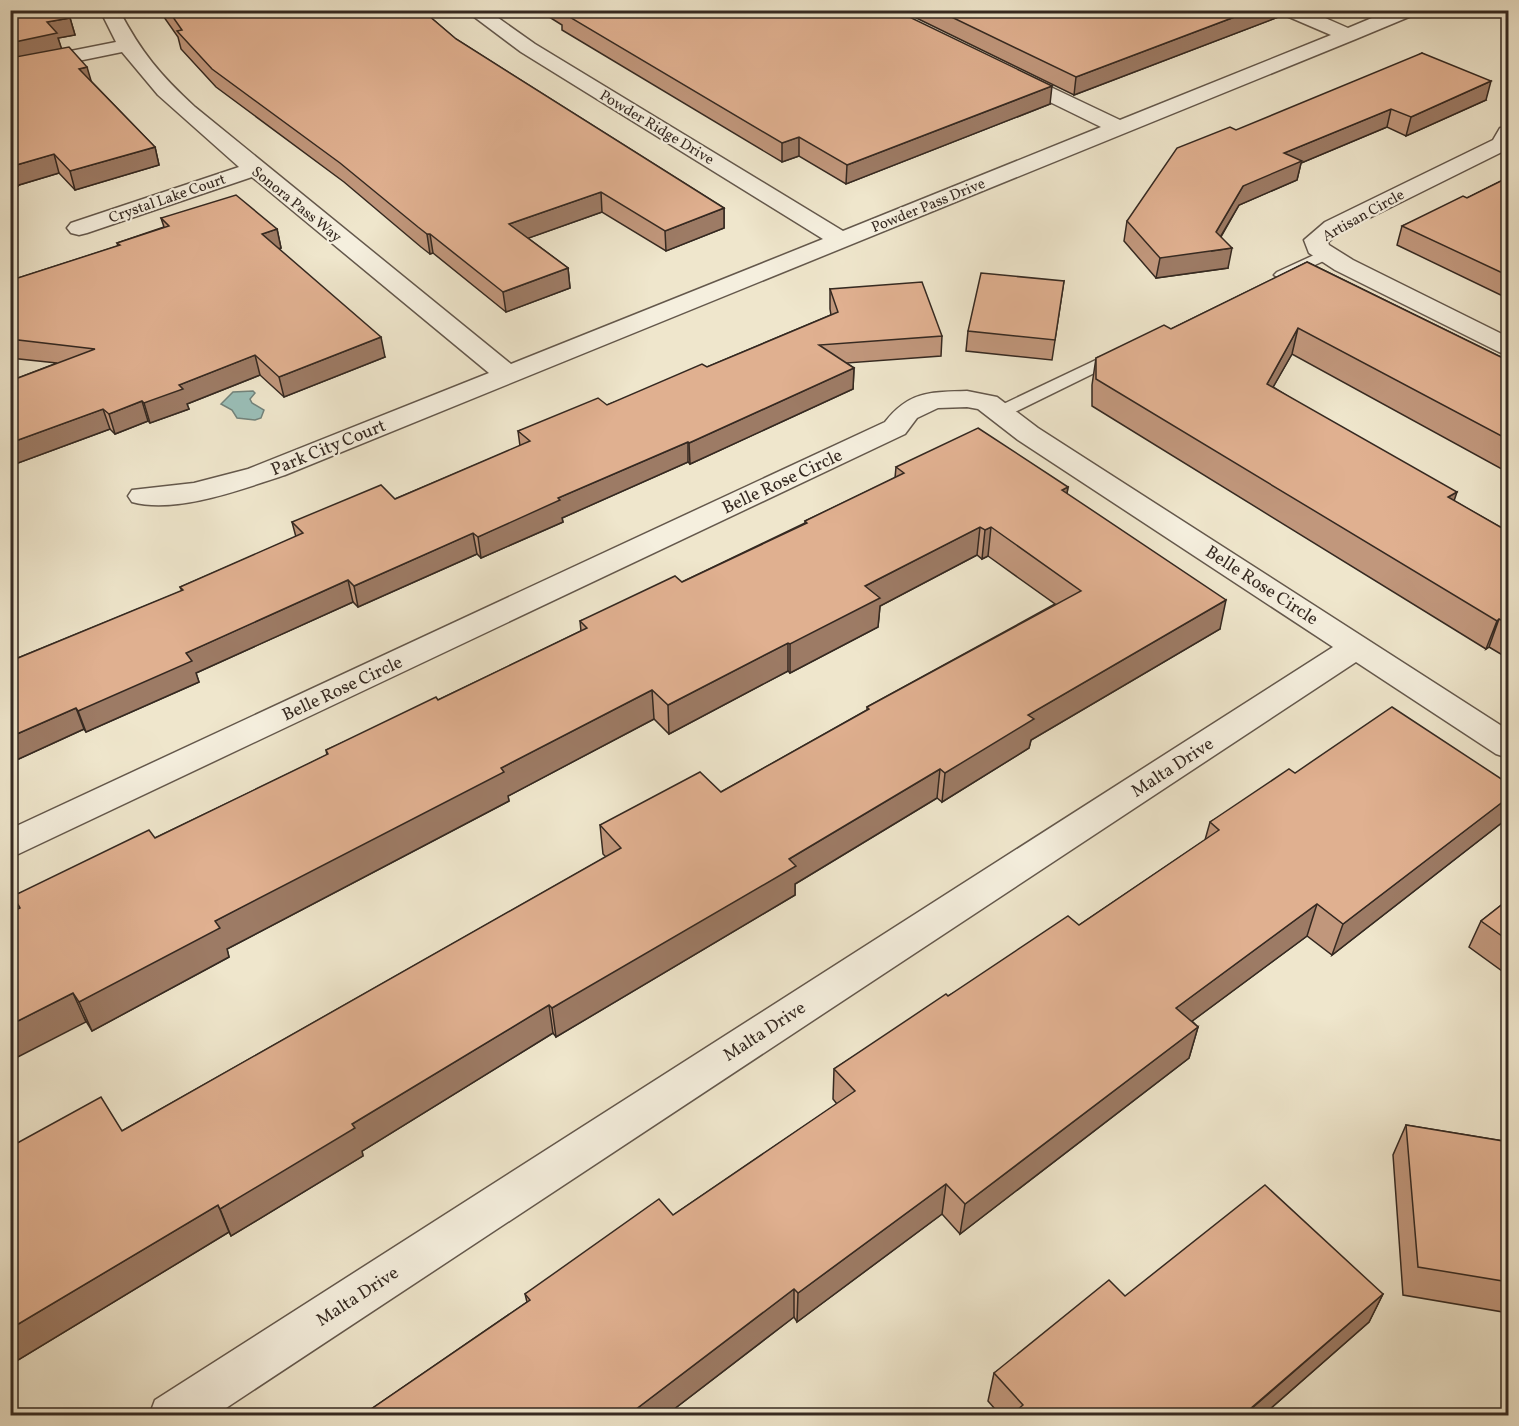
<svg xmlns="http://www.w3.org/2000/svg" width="1519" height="1426" font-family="Vollkorn,serif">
  <rect width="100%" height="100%" fill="#efe6cc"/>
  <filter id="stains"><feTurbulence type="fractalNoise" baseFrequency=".00333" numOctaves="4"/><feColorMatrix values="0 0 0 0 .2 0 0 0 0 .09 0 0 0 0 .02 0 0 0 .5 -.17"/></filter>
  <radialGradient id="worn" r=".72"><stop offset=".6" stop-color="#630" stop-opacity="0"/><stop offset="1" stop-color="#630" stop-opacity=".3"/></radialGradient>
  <polygon fill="#9abfb8" stroke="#72837c" stroke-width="1.5" points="253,391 255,393 250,399 252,403 264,410 261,418 255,420 237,418 232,410 221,404 233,392"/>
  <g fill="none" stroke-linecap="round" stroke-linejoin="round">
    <g stroke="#64584c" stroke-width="3">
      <g id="service">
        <polygon points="1325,250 1330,252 1333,255 1330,258 1287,278 1282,280 1274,275 1277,272"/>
        <polygon points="1119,349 1125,350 1127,354 1125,358 1007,416 995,416 992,412 995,408"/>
      </g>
    </g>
    <g stroke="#64584c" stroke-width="3">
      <g id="minor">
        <path d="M100,10h19c22,42 41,65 76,97l316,257 312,-125 -302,-187 -56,-42h22l48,34 308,187 258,-104 -96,-47 -3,-4 3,-4 7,-2 7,2 101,48 211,-85 -49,-21 -2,-4h27l41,18 43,-18h27l-2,4 -60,25 -1071,436c-43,14 -108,39 -153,27l-4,-6 4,-6 62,-7 54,-14 241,-96 -237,-196 -165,56 -8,2 -8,-2 -4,-5 4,-5 168,-56 -81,-72 -36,-43 -112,23v-12l106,-21z"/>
        <polygon points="1508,127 1508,149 1341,232 1328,242 1329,245 1353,260 1508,337 1508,355 1499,352 1335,270 1309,253 1304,240 1325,222 1493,140 1500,128"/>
        <path d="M967,391l30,6 41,31 470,302v28l-12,-4 -140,-92 -1142,754h-65l6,-16 1178,-753 -315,-207 -40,-31 -11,-2 -29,1 -21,10 -12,16 -895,424v-29l875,-407c24,-31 46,-30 82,-31z"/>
      </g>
    </g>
    <use href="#service" fill="#f5efde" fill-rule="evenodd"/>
    <use href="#minor" fill="#f5efde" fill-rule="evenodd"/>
  </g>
  <g fill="#c1977c" stroke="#352921" stroke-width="1.5">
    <polygon points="10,10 70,18 75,35 58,38 61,48 91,81 155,147 159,165 75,190 59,173 19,185 10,195"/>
    <polygon points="159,10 422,10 456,39 724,208 724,228 666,251 602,212 528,238 568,268 570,288 506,312 433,253 430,254 421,247 344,182 216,87 181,49 178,37"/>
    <polygon points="538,10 895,10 1050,104 846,184 799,156 782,162 562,30 562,25"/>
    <polygon points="900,10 1282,10 1281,16 1074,95"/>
    <polygon points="1422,53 1486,100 1406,136 1387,127 1301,163 1297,180 1239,205 1221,237 1228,268 1156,278 1124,241 1127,221"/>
    <polygon points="1509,177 1509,299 1397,245 1402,226 1467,198"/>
    <polygon points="161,218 277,229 281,248 279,249 385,357 284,397 260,375 187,404 189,409 150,423 148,421 115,434 110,429 10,466 10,381 57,363 10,358 10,275 15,279 118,246 117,243 164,227"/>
    <polygon points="1307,262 1509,361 1509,473 1292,354 1273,387 1454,501 1509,532 1509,659 1489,647 1486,649 1092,406 1092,385 1096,358 1171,329"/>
    <polygon points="1064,281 1052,360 966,351 968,331"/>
    <polygon points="830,289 942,336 941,356 846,363 854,368 853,389 690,464 688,462 562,518 563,522 481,558 477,554 358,607 353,602 196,673 199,682 86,732 84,729 10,763 10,657 13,660 182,591 180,587 296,537 292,522 395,499 520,446 518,431 607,405 707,367 831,315 830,309"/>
    <polygon points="896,467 1068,487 1067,494 1220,629 1031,740 1029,748 942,802 937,798 795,884 795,895 556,1037 553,1033 362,1151 363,1156 231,1236 229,1232 10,1365 10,1147 122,1131 606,857 603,854 600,825 721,792 867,710 867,707 1055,604 988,556 982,559 977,555 880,606 878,627 790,673 788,671 669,734 654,719 508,796 509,801 227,949 229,957 92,1031 18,909 13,896 155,838 327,755 326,750 438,700 581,631 580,621 682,582 805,523 805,521 895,478"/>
    <polygon points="1295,773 1509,784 1509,810 1504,821 1332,955 1307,936 1192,1021 1198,1027 1189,1058 960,1234 942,1214 797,1322 794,1317 665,1416 361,1416 527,1302 525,1294 673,1215 837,1104 833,1099 834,1069 948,996 1079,925 1205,840 1210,822"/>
    <polygon points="1509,899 1509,976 1469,947 1481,921"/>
    <polygon points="1406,1125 1509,1142 1509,1313 1403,1295 1393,1155"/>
    <polygon points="1383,1294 1369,1322 1262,1416 1001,1416 988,1401 994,1373 1125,1296"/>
  </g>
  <g fill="#9d7b65" stroke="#352921" stroke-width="1.5">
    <polygon points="1253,10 1282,10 1281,16 1074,95 1076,77"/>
    <polygon points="70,18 75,35 58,38 62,50 10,61 10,43 47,22"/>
    <polygon points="87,67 92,84 79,69"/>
    <polygon points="1491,81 1486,100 1406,136 1411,117"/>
    <polygon points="1052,86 1050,104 846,184 847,165"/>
    <polygon points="1391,109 1387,127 1301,163 1297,180 1239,205 1212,251 1232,248 1228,268 1156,278 1160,258 1216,232 1243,186 1284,153"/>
    <polygon points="799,137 799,156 782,162 782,143"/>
    <polygon points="155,147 159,165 75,190 70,171"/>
    <polygon points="54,154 59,173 19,185 10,195 10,169 13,166"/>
    <polygon points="601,192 602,212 512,244 509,224"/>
    <polygon points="724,208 724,228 666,251 665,231"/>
    <polygon points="277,229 281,248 266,253 262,234"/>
    <polygon points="427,234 430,234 433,253 430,254"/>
    <polygon points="568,268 570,288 506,312 503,292"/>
    <polygon points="1298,328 1292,354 1260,410 1267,384"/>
    <polygon points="381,337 385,357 284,397 279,377"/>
    <polygon points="255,355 260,375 187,404 189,409 150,423 144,403 179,385"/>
    <polygon points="854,368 853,389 690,464 689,443"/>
    <polygon points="142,401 148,421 115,434 109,414"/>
    <polygon points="103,409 110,429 10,466 10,443"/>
    <polygon points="688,442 688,462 562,518 563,522 481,558 478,537 558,498"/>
    <polygon points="1068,487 1063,516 1062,490"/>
    <polygon points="1457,492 1448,519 1448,497"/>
    <polygon points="980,527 977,555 880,606 878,627 790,673 790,644 865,586"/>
    <polygon points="991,527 988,556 982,559 985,530"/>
    <polygon points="473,533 477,554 358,607 354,586"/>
    <polygon points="348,580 353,602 196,673 199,682 86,732 78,711 186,653"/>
    <polygon points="1226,600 1220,629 1031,740 1029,748 942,802 945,773 1028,715"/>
    <polygon points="1499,619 1489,647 1486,649 1497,621"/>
    <polygon points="788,643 788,671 669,734 668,705"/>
    <polygon points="652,690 654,719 508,796 509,801 227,949 229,957 92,1031 79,1002 215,921 501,768"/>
    <polygon points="76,708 84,729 10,763 10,737"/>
    <polygon points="940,769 937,798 795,884 795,895 556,1037 552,1008 789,859"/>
    <polygon points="1509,797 1509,810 1504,821 1332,955 1343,924"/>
    <polygon points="1317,904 1307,936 1168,1039 1176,1008"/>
    <polygon points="73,993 86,1022 10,1061 10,1025"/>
    <polygon points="549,1005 553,1033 362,1151 363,1156 231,1236 220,1209 352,1124"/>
    <polygon points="1198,1027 1189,1058 960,1234 965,1204"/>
    <polygon points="946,1184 942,1214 797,1322 798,1293"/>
    <polygon points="218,1205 229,1232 10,1365 10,1329"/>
    <polygon points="794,1289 794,1317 665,1416 627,1416"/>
    <polygon points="1383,1294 1369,1322 1262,1416 1243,1416"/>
  </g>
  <g fill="#e0b090" stroke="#352921" stroke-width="1.5">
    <polygon points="10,10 65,10 70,18 47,22 57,33 10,43"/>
    <polygon points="168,10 422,10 456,39 724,208 665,231 601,192 509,224 568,268 503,292 430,234 427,234 418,227 340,163 212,69 177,31 182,30"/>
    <polygon points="566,10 895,10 1052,86 847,165 799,137 782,143 561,12"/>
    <polygon points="937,10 1253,10 1076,77"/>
    <polygon points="69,47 87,67 79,69 155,147 70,171 54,154 13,166 10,169 10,58"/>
    <polygon points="1422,53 1491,81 1411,117 1391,109 1284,153 1302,161 1243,186 1216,232 1232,248 1160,258 1127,221 1177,148 1230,127 1236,130"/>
    <polygon points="1509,177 1509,276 1402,226 1463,196 1467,198"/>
    <polygon points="236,195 277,229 262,234 381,337 279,377 255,355 179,385 183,389 144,403 142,401 109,414 103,409 10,443 10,381 95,349 10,339 10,275 15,279 120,245 117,243 169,226 161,218"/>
    <polygon points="1307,262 1509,361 1509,440 1298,328 1267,384 1457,492 1448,497 1509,532 1509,624 1499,619 1497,621 1096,379 1096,358 1164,325 1171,329"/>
    <polygon points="981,273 1064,281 1055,340 968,331"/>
    <polygon points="922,282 942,336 819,345 854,368 689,443 688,442 558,498 560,500 478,537 473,533 354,586 348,580 186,653 192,661 78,711 76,708 10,737 10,657 13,660 183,590 180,587 303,533 292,522 381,485 395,499 530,441 518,431 598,398 607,405 702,364 707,367 838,312 830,289"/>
    <polygon points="978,428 1068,487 1062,490 1226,600 1028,715 1034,719 945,773 940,769 789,859 796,866 552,1008 549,1005 352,1124 355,1128 220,1209 218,1205 10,1329 10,1147 101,1097 122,1131 621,848 600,825 700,772 721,792 869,709 867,707 1081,591 991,527 985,530 980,527 865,586 880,598 790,644 788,643 668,705 652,690 501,768 504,772 215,921 220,928 79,1002 73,993 10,1025 10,913 20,908 13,896 149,830 155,838 328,754 326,750 436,697 438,700 587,628 580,621 675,576 682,582 807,523 805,521 904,473 896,467"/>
    <polygon points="1392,707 1509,784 1509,797 1343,924 1317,904 1176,1008 1198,1027 965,1204 946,1184 798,1293 794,1289 627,1416 361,1416 530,1300 525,1294 659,1199 673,1215 855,1091 834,1069 946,994 948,996 1068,916 1079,925 1219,830 1210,822 1289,769 1295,773"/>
    <polygon points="1509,899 1509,941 1481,921"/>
    <polygon points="1406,1125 1509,1142 1509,1282 1418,1267"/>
    <polygon points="1265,1185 1383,1294 1243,1415 1244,1416 1010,1416 1023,1405 994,1373 1109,1280 1125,1296"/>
  </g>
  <g text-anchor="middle" stroke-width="4.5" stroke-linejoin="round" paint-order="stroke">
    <g font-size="15" fill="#352921" stroke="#f5efde">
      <text transform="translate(657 127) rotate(31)" y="5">Powder Ridge Drive</text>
      <text transform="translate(167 198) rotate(-19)" y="5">Crystal Lake Court</text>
      <text transform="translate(297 204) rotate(39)" y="5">Sonora Pass Way</text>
      <text transform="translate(928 205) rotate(-22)" y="5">Powder Pass Drive</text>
      <text transform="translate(1363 215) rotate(-29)" y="5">Artisan Circle</text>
    </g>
    <g font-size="18" fill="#352921" stroke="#f5efde">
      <text transform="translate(328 447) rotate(-22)" y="6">Park City Court</text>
      <text transform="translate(782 481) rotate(-25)" y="6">Belle Rose Circle</text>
      <text transform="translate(1262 585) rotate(33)" y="6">Belle Rose Circle</text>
      <text transform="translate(342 688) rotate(-25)" y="6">Belle Rose Circle</text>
      <text transform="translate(1172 767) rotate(-33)" y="6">Malta Drive</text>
      <text transform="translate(764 1031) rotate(-33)" y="6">Malta Drive</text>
      <text transform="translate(357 1296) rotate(-33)" y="6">Malta Drive</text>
    </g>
  </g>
  <rect width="1519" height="1426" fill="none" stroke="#efe6cc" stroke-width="36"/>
  <rect x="12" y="12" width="1495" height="1402" fill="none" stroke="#352921" stroke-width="3"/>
  <rect x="18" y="18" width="1483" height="1390" fill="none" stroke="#352921" stroke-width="1.5"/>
  <rect width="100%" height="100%" filter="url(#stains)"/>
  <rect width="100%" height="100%" fill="url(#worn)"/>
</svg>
